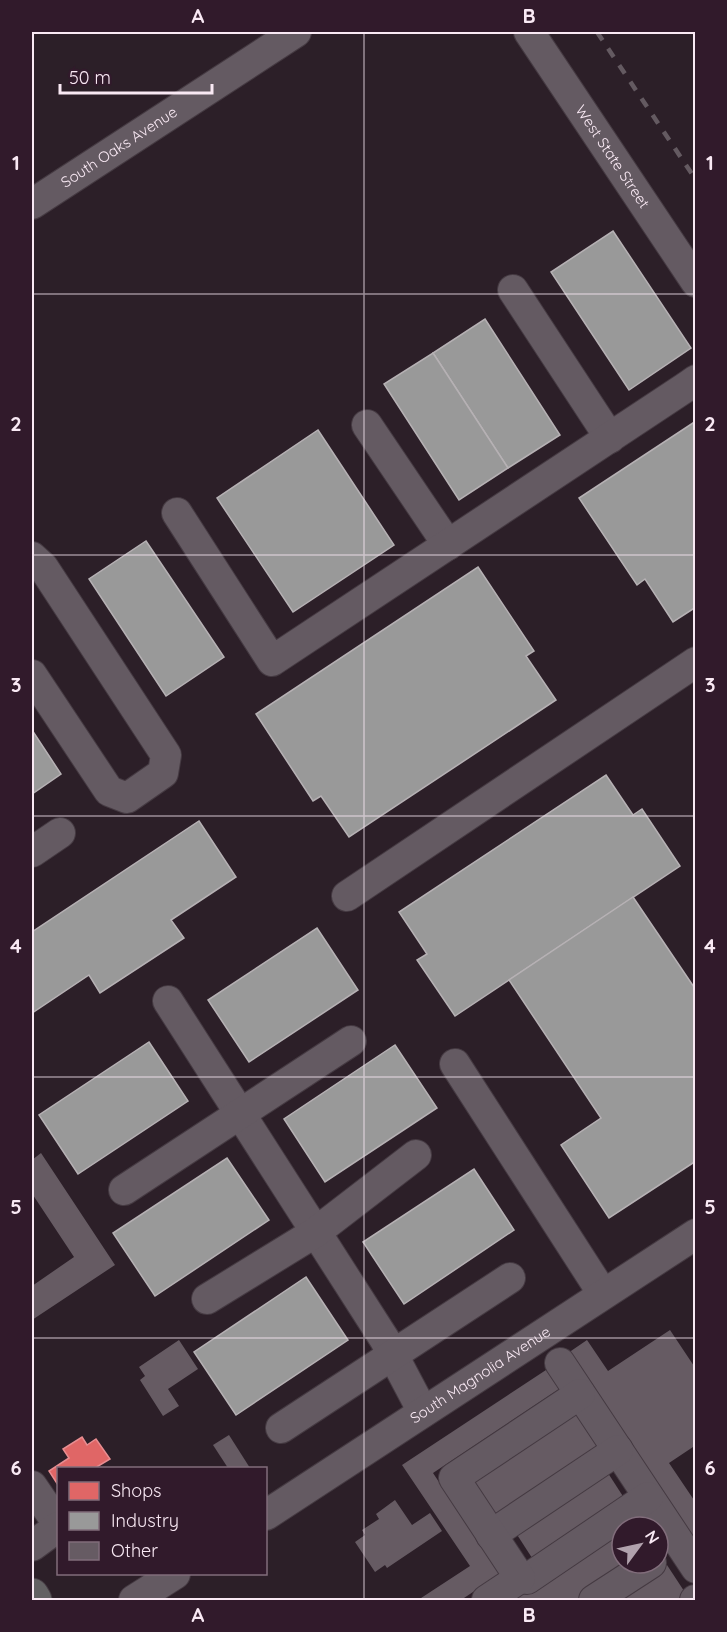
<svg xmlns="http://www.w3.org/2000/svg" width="727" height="1632" font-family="Quicksand,sans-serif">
  <rect width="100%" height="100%" fill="#2c1f28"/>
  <polygon fill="#e06666" stroke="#e88d91" stroke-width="1.5" points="82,1437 87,1445 96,1439 110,1459 95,1468 58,1468 58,1485 49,1471 69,1458 63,1449"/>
  <g fill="#999" stroke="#b6b1b4" stroke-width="1.5">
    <polygon points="613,231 691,348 629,390 551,272"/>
    <polygon points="485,319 560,435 508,468 433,353"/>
    <polygon points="433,353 508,468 459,500 384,384"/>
    <polygon points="696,421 696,607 673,622 645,579 637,585 579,498"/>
    <polygon points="318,430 394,545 293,612 217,498"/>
    <polygon points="146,541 224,657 166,696 89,579"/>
    <polygon points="478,567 534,651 526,656 556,700 349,837 321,796 313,801 256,714"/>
    <polygon points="32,730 61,774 32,794"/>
    <polygon points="606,775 633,815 642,809 680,866 455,1016 417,960 427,954 399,912"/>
    <polygon points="199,821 236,877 171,920 184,938 100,993 89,975 32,1013 32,932"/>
    <polygon points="633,897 696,990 696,1161 609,1218 561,1145 601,1118 509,980"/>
    <polygon points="317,928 358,990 249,1062 208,1000"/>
    <polygon points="149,1042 188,1101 78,1174 39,1115"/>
    <polygon points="395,1045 437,1108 325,1182 284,1119"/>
    <polygon points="227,1158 269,1220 155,1296 113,1233"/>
    <polygon points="474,1169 514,1230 404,1304 363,1242"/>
    <polygon points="306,1277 348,1340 236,1415 194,1352"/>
  </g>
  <g fill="#665b63">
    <polygon points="41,1153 115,1265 32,1320 32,1286 74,1257 33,1195 32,1196 32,1160"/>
    <polygon points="670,1330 696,1369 696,1445 669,1463 696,1503 696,1546 568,1353 587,1340 608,1371"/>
    <polygon points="179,1340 198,1369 168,1389 179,1406 163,1416 140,1380 145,1376 139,1367"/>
    <polygon points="546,1370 559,1389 433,1473 500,1574 461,1600 418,1600 470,1566 402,1465"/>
    <polygon points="575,1413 600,1451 498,1519 472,1480"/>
    <polygon points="229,1435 250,1468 228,1468 213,1445"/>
    <polygon points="606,1470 626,1501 534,1561 514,1530"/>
    <polygon points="395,1500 412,1525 430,1513 442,1531 387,1568 385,1565 375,1572 355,1542 365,1535 362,1530 379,1519 376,1514"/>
    <polygon points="637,1517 643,1527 622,1527 622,1563 634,1563 577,1600 509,1600"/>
    <polygon points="667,1565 686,1594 676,1600 613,1600"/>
  </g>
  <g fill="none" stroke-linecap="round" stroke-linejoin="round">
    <g stroke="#453a42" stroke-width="32">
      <g id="minor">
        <path id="s1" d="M529,32l167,250"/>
        <path id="s2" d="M32,204l264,-172"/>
        <polyline points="513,290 610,438"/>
        <polyline points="367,425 448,545"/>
        <polyline points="177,513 272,661 686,387 696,380"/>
        <polyline points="32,557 43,567 166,755 163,773 127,798 109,791 32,675"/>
        <polyline points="32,852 60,833"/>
        <polyline points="347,896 696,662"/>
        <polyline points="168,1001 385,1340 423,1412"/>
        <polyline points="455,1064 603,1294"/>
        <polyline points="124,1190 351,1041"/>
        <polyline points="207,1299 316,1232 416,1155"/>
        <polyline points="560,1363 696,1568"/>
        <polyline points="281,1428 510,1278"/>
        <polyline points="32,1486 58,1524"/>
        <path id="s3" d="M266,1515l430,-281"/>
        <polyline points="491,1535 618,1450"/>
        <polyline points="32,1546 58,1527"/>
        <polyline points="520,1578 527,1579 648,1497"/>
        <polyline points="134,1600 175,1574"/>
        <polyline points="487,1600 520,1578 454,1478 580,1394"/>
        <polyline points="594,1600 651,1563"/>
        <polyline points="695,1600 696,1600"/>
      </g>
    </g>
    <g stroke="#453a42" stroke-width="35">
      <polyline id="major" points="32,1595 35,1600"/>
    </g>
    <use href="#minor" stroke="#645a62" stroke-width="30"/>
    <use href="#major" stroke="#636163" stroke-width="33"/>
    <polyline stroke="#645a61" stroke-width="4.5" stroke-dasharray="10 10" stroke-linecap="butt" points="597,32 696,180"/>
  </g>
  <path fill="none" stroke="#f9e9f4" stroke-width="1.5" stroke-opacity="0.55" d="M364,32v1568M32,294h664M32,555h664M32,816h664M32,1077h664M32,1338h664"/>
  <g text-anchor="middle" stroke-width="6" stroke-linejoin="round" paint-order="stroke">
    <g font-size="15" fill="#f9e9f4" stroke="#311a2b">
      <text dy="5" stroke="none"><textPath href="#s2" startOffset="104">South Oaks Avenue</textPath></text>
      <text dy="5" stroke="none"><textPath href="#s1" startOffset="150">West State Street</textPath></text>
      <text dy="5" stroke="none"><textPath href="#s3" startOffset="256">South Magnolia Avenue</textPath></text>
    </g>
  </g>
  <rect width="727" height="1632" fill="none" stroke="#311a2b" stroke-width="66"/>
  <rect x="57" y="1467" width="210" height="108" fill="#311a2b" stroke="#816d7b" stroke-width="1.5"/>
  <rect x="69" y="1482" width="30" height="18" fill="#e06666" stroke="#816d7b" stroke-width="1.5"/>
  <text x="111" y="1497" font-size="18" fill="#f9e9f4">Shops</text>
  <rect x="69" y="1512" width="30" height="18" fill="#999999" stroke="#816d7b" stroke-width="1.5"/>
  <text x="111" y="1527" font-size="18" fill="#f9e9f4">Industry</text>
  <rect x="69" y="1542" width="30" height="18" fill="#665b63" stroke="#816d7b" stroke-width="1.5"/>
  <text x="111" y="1557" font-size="18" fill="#f9e9f4">Other</text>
  <g transform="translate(640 1545) rotate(57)"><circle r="28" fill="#311a2b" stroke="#816d7b" stroke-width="1.5"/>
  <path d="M0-4.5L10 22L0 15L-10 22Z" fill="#b1a2ad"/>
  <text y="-9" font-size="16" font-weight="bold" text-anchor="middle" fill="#f9e9f4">N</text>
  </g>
  <path d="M60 84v9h152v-9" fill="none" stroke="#f9e9f4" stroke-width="3"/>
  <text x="69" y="84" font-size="18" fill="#f9e9f4" stroke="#311a2b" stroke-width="4.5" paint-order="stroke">50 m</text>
  <rect x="33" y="33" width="661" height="1566" fill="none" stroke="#f9e9f4" stroke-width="2"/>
  <g font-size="20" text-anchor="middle" font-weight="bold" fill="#f9e9f4">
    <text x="198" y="23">A</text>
    <text x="529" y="23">B</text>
    <text x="16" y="170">1</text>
    <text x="710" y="170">1</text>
    <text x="16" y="431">2</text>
    <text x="710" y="431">2</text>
    <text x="16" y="692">3</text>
    <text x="710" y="692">3</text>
    <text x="16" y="953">4</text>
    <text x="710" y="953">4</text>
    <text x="16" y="1214">5</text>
    <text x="710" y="1214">5</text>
    <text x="16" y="1475">6</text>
    <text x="710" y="1475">6</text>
    <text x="198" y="1622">A</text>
    <text x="529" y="1622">B</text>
  </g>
</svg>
